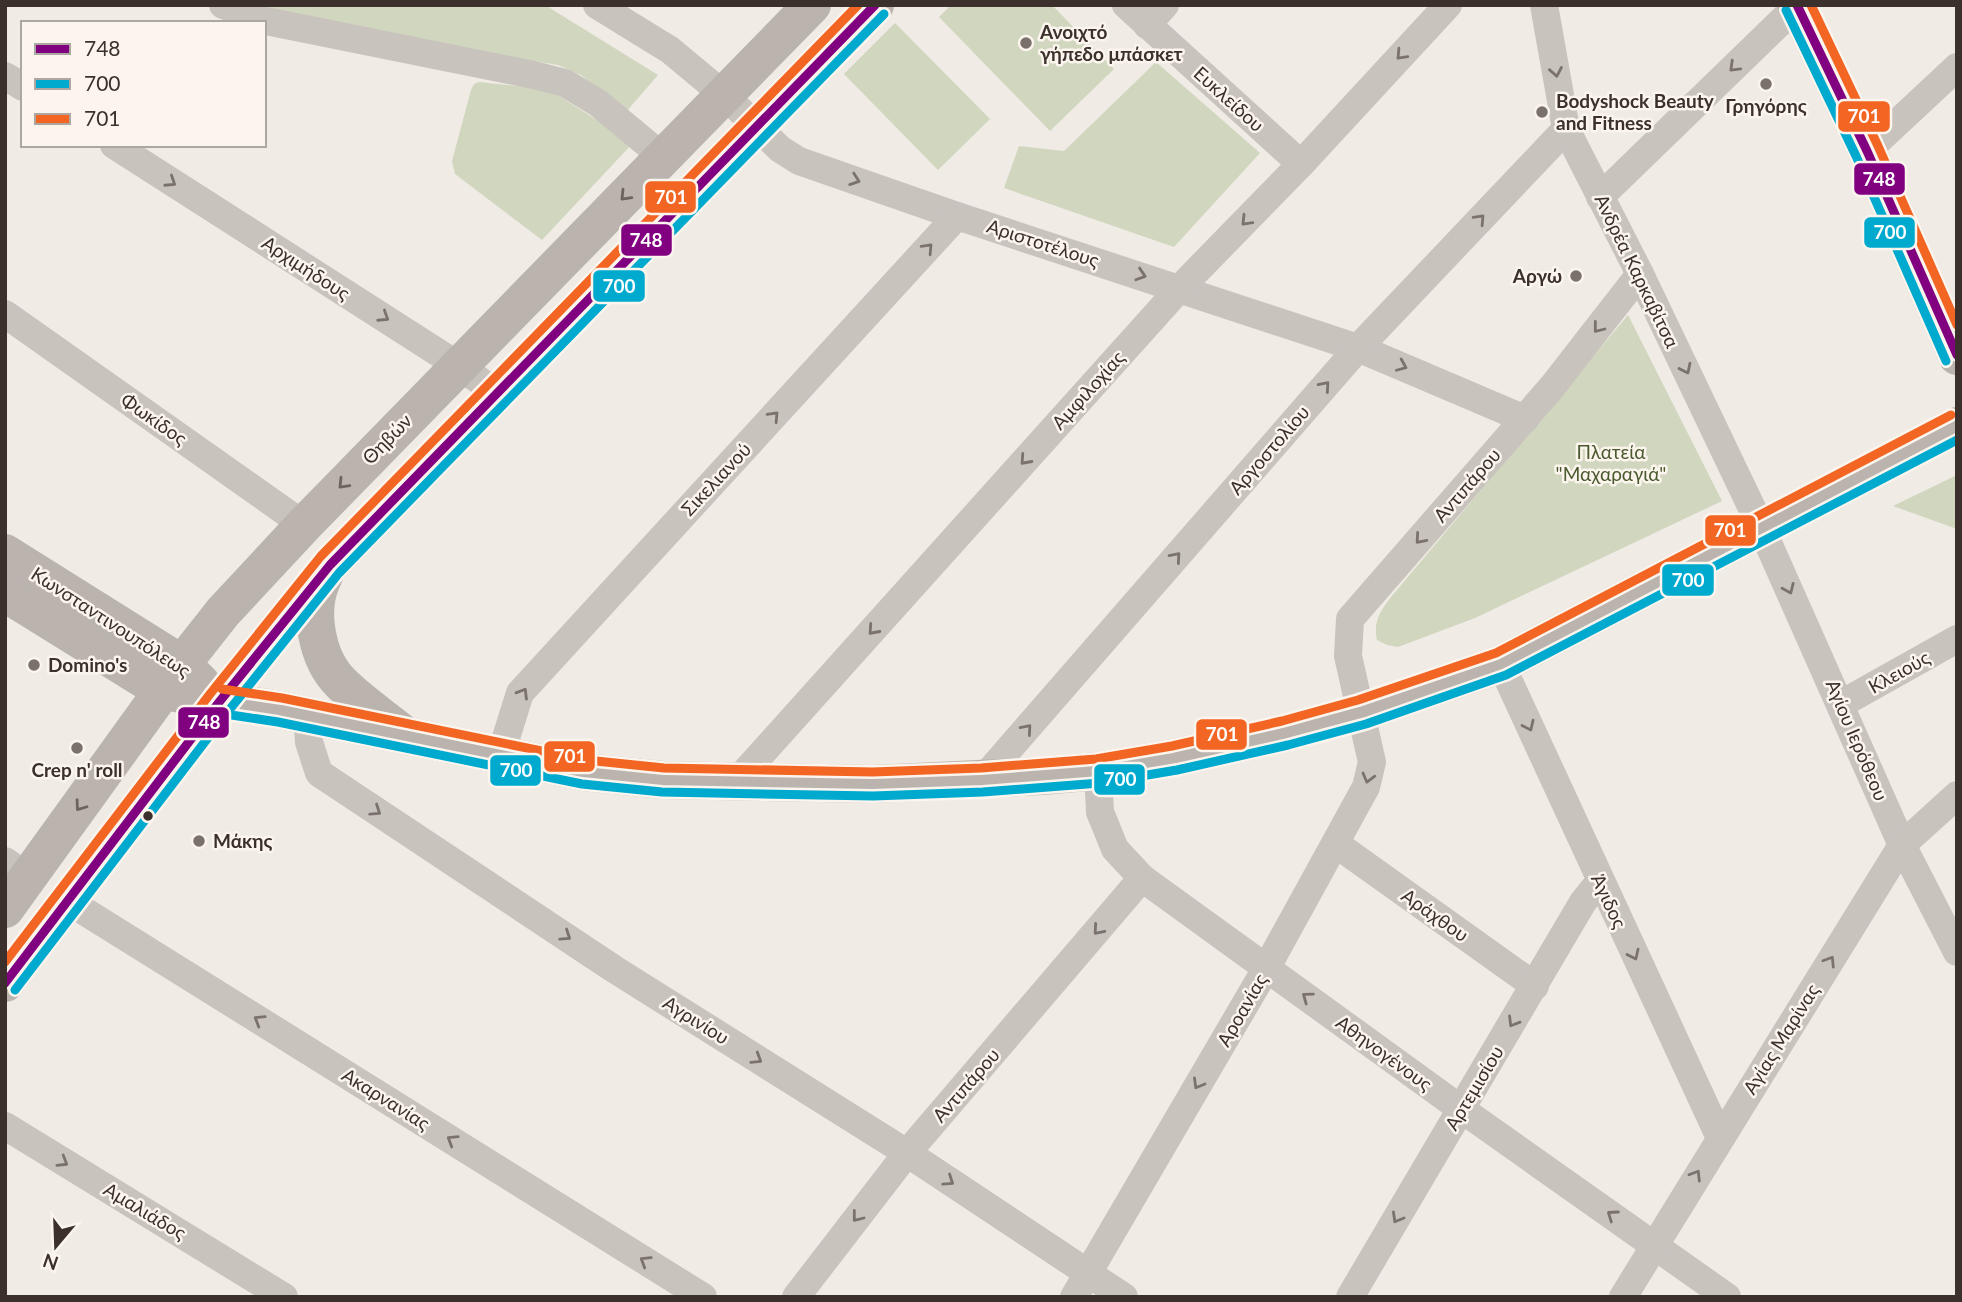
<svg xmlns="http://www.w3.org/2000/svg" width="1962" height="1302" font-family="Lato,sans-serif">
  <rect width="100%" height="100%" fill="#f0ebe5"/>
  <g fill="#d1d6bf">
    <polygon points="259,5 545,5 658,75 626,112 581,75 558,65 393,38"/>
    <polygon points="951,5 1052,5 1114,69 1050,131 939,17"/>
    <polygon points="895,23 990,119 938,170 844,74"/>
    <polygon points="1156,62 1260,153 1174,247 1004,188 1019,146 1064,151"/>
    <polygon points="479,82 548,89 633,143 542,240 455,174 452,161 471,90 474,84"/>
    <path d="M1628,315l94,186 -247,117 -77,29 -11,-2 -10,-5c-4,-19 3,-28 14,-43z"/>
    <polygon points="1957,475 1957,529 1893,506"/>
  </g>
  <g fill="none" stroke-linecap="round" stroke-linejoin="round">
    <g stroke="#c9c3be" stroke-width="28">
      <polyline points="223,5 266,21 534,75 565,83 598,103 663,157"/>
      <polyline points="597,5 670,50 724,95 780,149 799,161 957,216 1358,348 1525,419"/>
      <polyline points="1126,5 1301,164"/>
      <polyline points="1544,5 1566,129 1640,274 1761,527 1902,845 1957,952"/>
      <polyline points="1147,25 1165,5"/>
      <polyline points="5,76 23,87"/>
      <polyline points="114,145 459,366 497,393"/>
      <polyline points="1867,151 1957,67"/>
      <polyline points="1600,197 1797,6"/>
      <polyline points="5,314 304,525"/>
      <polyline points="1501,664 1720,1138"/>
      <polyline points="1841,704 1957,639"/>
      <polyline points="307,715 309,742 319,773 614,969 907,1153 1124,1297"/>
      <polyline points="500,757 520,693 957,216"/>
      <polyline points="1098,771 1100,812 1115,849 1142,878 1461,1109 1727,1297"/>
      <polyline points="982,780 1358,348 1566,129"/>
      <polyline points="736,782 1180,288 1301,164 1448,5"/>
      <polyline points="1336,844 1535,986"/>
      <polyline points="5,861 29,878"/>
      <polyline points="68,901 703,1297"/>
      <polyline points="5,1126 284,1297"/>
      <polyline points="796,1297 907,1153 1142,878"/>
      <polyline points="1074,1297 1267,967 1366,787 1372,762 1348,656 1350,619 1552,387 1640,274"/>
      <polyline points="1350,1297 1583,902 1600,881"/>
      <polyline points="1623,1297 1902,845 1957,795"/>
    </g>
    <g stroke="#bab3ae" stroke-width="38">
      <polyline points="1797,5 1867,151 1957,356"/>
      <polyline points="5,553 182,664 201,683"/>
      <path d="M324,576c-17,32 -8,82 17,107 18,18 40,33 60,49"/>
      <polyline points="5,593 163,691 280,710 584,772 663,780 873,784 1042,776 1098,771 1174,758 1285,733 1362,712 1501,664 1957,426"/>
      <polyline points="5,909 182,664 223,612 304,525 812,5"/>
      <polyline points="5,983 220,701 330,565 875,5"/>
    </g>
    <g stroke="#fbf5ee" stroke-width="14">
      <g id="bus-1">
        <polyline points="1797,5 1867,151 1957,355"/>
        <polyline points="5,983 220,701 330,565 875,5"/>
      </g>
    </g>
    <g stroke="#fbf5ee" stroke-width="14">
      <g id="bus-2">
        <polyline points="1786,10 1856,156 1946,361"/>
        <polyline points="218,713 278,722 582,784 662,792 873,796 983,792 1100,783 1177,770 1288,745 1366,724 1506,675 1957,440"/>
        <polyline points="15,990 230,709 339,573 884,14"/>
      </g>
    </g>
    <g stroke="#fbf5ee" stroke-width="14">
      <g id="bus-3">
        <polyline points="1811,5 1878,146 1957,325"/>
        <polyline points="222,689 282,698 586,760 664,768 873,772 981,768 1096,759 1172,746 1282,721 1358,700 1496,653 1951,415"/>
        <polyline points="5,962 210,694 321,556 858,5"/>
      </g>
    </g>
    <use href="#bus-1" stroke="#800080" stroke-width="9"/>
    <use href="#bus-2" stroke="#00a9ce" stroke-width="9"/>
    <use href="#bus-3" stroke="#f26522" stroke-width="9"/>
  </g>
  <defs><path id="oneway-chevron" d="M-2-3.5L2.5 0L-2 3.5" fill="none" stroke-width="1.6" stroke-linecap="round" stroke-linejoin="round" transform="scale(1.75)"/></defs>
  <g stroke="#7b726d">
    <use href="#oneway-chevron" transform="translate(1401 55) rotate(133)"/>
    <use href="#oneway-chevron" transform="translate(1734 67) rotate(136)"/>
    <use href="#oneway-chevron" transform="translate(1556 72) rotate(80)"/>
    <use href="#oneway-chevron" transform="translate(855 180) rotate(19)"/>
    <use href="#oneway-chevron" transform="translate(171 182) rotate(33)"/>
    <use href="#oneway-chevron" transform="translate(1480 219) rotate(-47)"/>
    <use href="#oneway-chevron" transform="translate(1246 221) rotate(134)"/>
    <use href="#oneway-chevron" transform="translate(928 248) rotate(-47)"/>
    <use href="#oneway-chevron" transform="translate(1141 275) rotate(18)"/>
    <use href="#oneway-chevron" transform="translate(384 317) rotate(33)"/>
    <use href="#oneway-chevron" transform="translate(1598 328) rotate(128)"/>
    <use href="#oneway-chevron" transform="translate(1402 366) rotate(23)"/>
    <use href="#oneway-chevron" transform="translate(1686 369) rotate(64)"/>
    <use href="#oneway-chevron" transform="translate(1325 386) rotate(-49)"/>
    <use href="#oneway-chevron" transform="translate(774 416) rotate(-47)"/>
    <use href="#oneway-chevron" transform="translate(1025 460) rotate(132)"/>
    <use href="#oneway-chevron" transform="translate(1420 539) rotate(131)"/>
    <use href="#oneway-chevron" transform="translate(1176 557) rotate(-49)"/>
    <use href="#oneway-chevron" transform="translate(1789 589) rotate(66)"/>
    <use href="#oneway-chevron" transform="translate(873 630) rotate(132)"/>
    <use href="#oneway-chevron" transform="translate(523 693) rotate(-59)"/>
    <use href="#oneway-chevron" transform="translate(1529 726) rotate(65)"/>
    <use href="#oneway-chevron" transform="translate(1027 729) rotate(-49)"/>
    <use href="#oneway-chevron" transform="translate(1368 778) rotate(105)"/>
    <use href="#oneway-chevron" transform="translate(376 811) rotate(34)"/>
    <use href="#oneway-chevron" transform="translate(1098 930) rotate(131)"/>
    <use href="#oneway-chevron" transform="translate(566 936) rotate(34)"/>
    <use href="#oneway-chevron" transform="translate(1634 955) rotate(65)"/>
    <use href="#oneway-chevron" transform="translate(1830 961) rotate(-58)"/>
    <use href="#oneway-chevron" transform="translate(1307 997) rotate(-144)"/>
    <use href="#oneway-chevron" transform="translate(259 1020) rotate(-148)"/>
    <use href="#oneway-chevron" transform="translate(1513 1022) rotate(121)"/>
    <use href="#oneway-chevron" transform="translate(757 1059) rotate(32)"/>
    <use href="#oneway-chevron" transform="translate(1198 1084) rotate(120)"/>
    <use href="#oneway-chevron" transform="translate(452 1140) rotate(-148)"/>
    <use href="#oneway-chevron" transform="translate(63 1162) rotate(31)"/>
    <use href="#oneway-chevron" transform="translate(1696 1175) rotate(-58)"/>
    <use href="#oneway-chevron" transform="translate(949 1181) rotate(34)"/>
    <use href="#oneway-chevron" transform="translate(1612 1215) rotate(-145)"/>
    <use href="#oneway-chevron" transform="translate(857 1217) rotate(128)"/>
    <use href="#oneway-chevron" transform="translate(1397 1218) rotate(120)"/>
    <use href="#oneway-chevron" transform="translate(645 1261) rotate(-148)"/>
  </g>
  <g stroke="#6e645f">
    <use href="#oneway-chevron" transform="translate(625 196) rotate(134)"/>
    <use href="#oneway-chevron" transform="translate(343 484) rotate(134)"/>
    <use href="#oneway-chevron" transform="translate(80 806) rotate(126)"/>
  </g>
  <g fill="#7a716c" stroke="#fbf5ee" stroke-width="2.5">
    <circle cx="1026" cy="43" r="7"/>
    <circle cx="1766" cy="84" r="7"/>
    <circle cx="1542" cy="112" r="7"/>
    <circle cx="1576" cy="276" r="7"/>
    <circle cx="34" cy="665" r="7"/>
    <circle cx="77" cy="748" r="7"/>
    <circle cx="199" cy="841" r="7"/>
  </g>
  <circle fill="#3b302b" stroke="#fbf5ee" stroke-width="2.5" cx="148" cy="816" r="6"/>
  <g text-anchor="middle" stroke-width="5" stroke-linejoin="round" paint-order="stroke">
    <g font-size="19" font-weight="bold" fill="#3b302b" stroke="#fbf5ee" text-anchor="start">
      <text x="1040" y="39">Ανοιχτό<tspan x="1040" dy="22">γήπεδο μπάσκετ</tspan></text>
      <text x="1556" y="108">Bodyshock Beauty<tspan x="1556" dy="22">and Fitness</tspan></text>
      <text x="1766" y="113" text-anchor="middle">Γρηγόρης</text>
      <text x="1562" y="283" text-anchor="end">Αργώ</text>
      <text x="48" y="672">Domino's</text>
      <text x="77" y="777" text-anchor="middle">Crep n' roll</text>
      <text x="213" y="848">Μάκης</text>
    </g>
    <g font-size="19" fill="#3b302b" stroke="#fbf5ee">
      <text transform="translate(1229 99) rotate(42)" y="7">Ευκλείδου</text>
      <text transform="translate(1043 243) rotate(18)" y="7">Αριστοτέλους</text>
      <text transform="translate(306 268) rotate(33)" y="7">Αρχιμήδους</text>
      <text transform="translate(1637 271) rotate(64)" y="7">Ανδρέα Καρκαβίτσα</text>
      <text transform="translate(1088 390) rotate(-48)" y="7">Αμφιλοχίας</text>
      <text transform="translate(154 419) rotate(35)" y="7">Φωκίδος</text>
      <text transform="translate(387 439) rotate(-46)" y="7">Θηβών</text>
      <text transform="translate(1269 450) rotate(-49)" y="7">Αργοστολίου</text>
      <text transform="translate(716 479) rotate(-47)" y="7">Σικελιανού</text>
      <text transform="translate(1467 485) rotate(-49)" y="7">Αντιπάρου</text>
      <text transform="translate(111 622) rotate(33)" y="7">Κωνσταντινουπόλεως</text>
      <text transform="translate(1899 672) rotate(-29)" y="7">Κλειούς</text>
      <text transform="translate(1857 740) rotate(67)" y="7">Αγίου Ιερόθεου</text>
      <text transform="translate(1609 901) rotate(65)" y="7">Άγιδος</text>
      <text transform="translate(1435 915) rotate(35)" y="7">Αράχθου</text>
      <text transform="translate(1242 1010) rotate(-60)" y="7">Αροανίας</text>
      <text transform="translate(696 1020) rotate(32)" y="7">Αγρινίου</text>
      <text transform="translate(1781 1039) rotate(-58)" y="7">Αγίας Μαρίνας</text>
      <text transform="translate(1384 1053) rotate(36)" y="7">Αθηνογένους</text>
      <text transform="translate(966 1085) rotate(-49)" y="7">Αντιπάρου</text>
      <text transform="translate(1474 1088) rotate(-59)" y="7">Αρτεμισίου</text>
      <text transform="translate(386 1099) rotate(32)" y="7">Ακαρνανίας</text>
      <text transform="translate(145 1211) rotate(31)" y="7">Αμαλιάδος</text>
    </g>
    <g font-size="19" fill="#4a5a2e" stroke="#fbf5ee">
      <text x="1611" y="459">Πλατεία<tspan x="1611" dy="22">"Μαχαραγιά"</tspan></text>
    </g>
  </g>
  <g stroke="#fbf5ee" stroke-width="2.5">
    <rect x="1837" y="100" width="54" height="33" rx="7" fill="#f26522"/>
    <rect x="1853" y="162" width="53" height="34" rx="7" fill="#800080"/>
    <rect x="644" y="180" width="53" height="34" rx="7" fill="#f26522"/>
    <rect x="1863" y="216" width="53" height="33" rx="7" fill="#00a9ce"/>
    <rect x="620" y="223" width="53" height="34" rx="7" fill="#800080"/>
    <rect x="592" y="269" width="54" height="34" rx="7" fill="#00a9ce"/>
    <rect x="1704" y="514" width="53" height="33" rx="7" fill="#f26522"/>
    <rect x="1661" y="563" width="54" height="34" rx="7" fill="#00a9ce"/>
    <rect x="177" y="706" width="53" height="33" rx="7" fill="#800080"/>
    <rect x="1195" y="718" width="53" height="33" rx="7" fill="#f26522"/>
    <rect x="543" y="740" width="53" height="33" rx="7" fill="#f26522"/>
    <rect x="489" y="754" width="53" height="33" rx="7" fill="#00a9ce"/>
    <rect x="1093" y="763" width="53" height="33" rx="7" fill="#00a9ce"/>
  </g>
  <g font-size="19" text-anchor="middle" font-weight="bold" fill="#fff">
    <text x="1864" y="123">701</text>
    <text x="1879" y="186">748</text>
    <text x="671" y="204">701</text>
    <text x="1890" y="239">700</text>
    <text x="646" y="247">748</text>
    <text x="619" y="293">700</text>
    <text x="1730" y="537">701</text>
    <text x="1688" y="587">700</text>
    <text x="204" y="729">748</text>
    <text x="1222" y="741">701</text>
    <text x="570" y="763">701</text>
    <text x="516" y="777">700</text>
    <text x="1120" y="786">700</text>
  </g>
  <rect width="1962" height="1302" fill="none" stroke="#3b302b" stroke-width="14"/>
  <rect x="21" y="21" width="245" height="126" fill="#fbf5ee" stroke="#aea6a0" stroke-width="2"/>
  <rect x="35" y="44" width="35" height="10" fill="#800080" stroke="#aea6a0" stroke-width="2"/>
  <text x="84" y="56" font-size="21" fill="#3b302b">748</text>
  <rect x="35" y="79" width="35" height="10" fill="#00a9ce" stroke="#aea6a0" stroke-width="2"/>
  <text x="84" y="91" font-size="21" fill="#3b302b">700</text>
  <rect x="35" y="114" width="35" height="10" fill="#f26522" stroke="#aea6a0" stroke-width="2"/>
  <text x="84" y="126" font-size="21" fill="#3b302b">701</text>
  <g transform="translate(56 1246) rotate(199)" stroke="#fbf5ee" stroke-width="5" paint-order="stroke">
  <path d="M0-5L12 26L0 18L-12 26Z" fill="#3b302b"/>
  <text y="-10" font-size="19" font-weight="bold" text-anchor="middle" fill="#3b302b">N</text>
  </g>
</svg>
